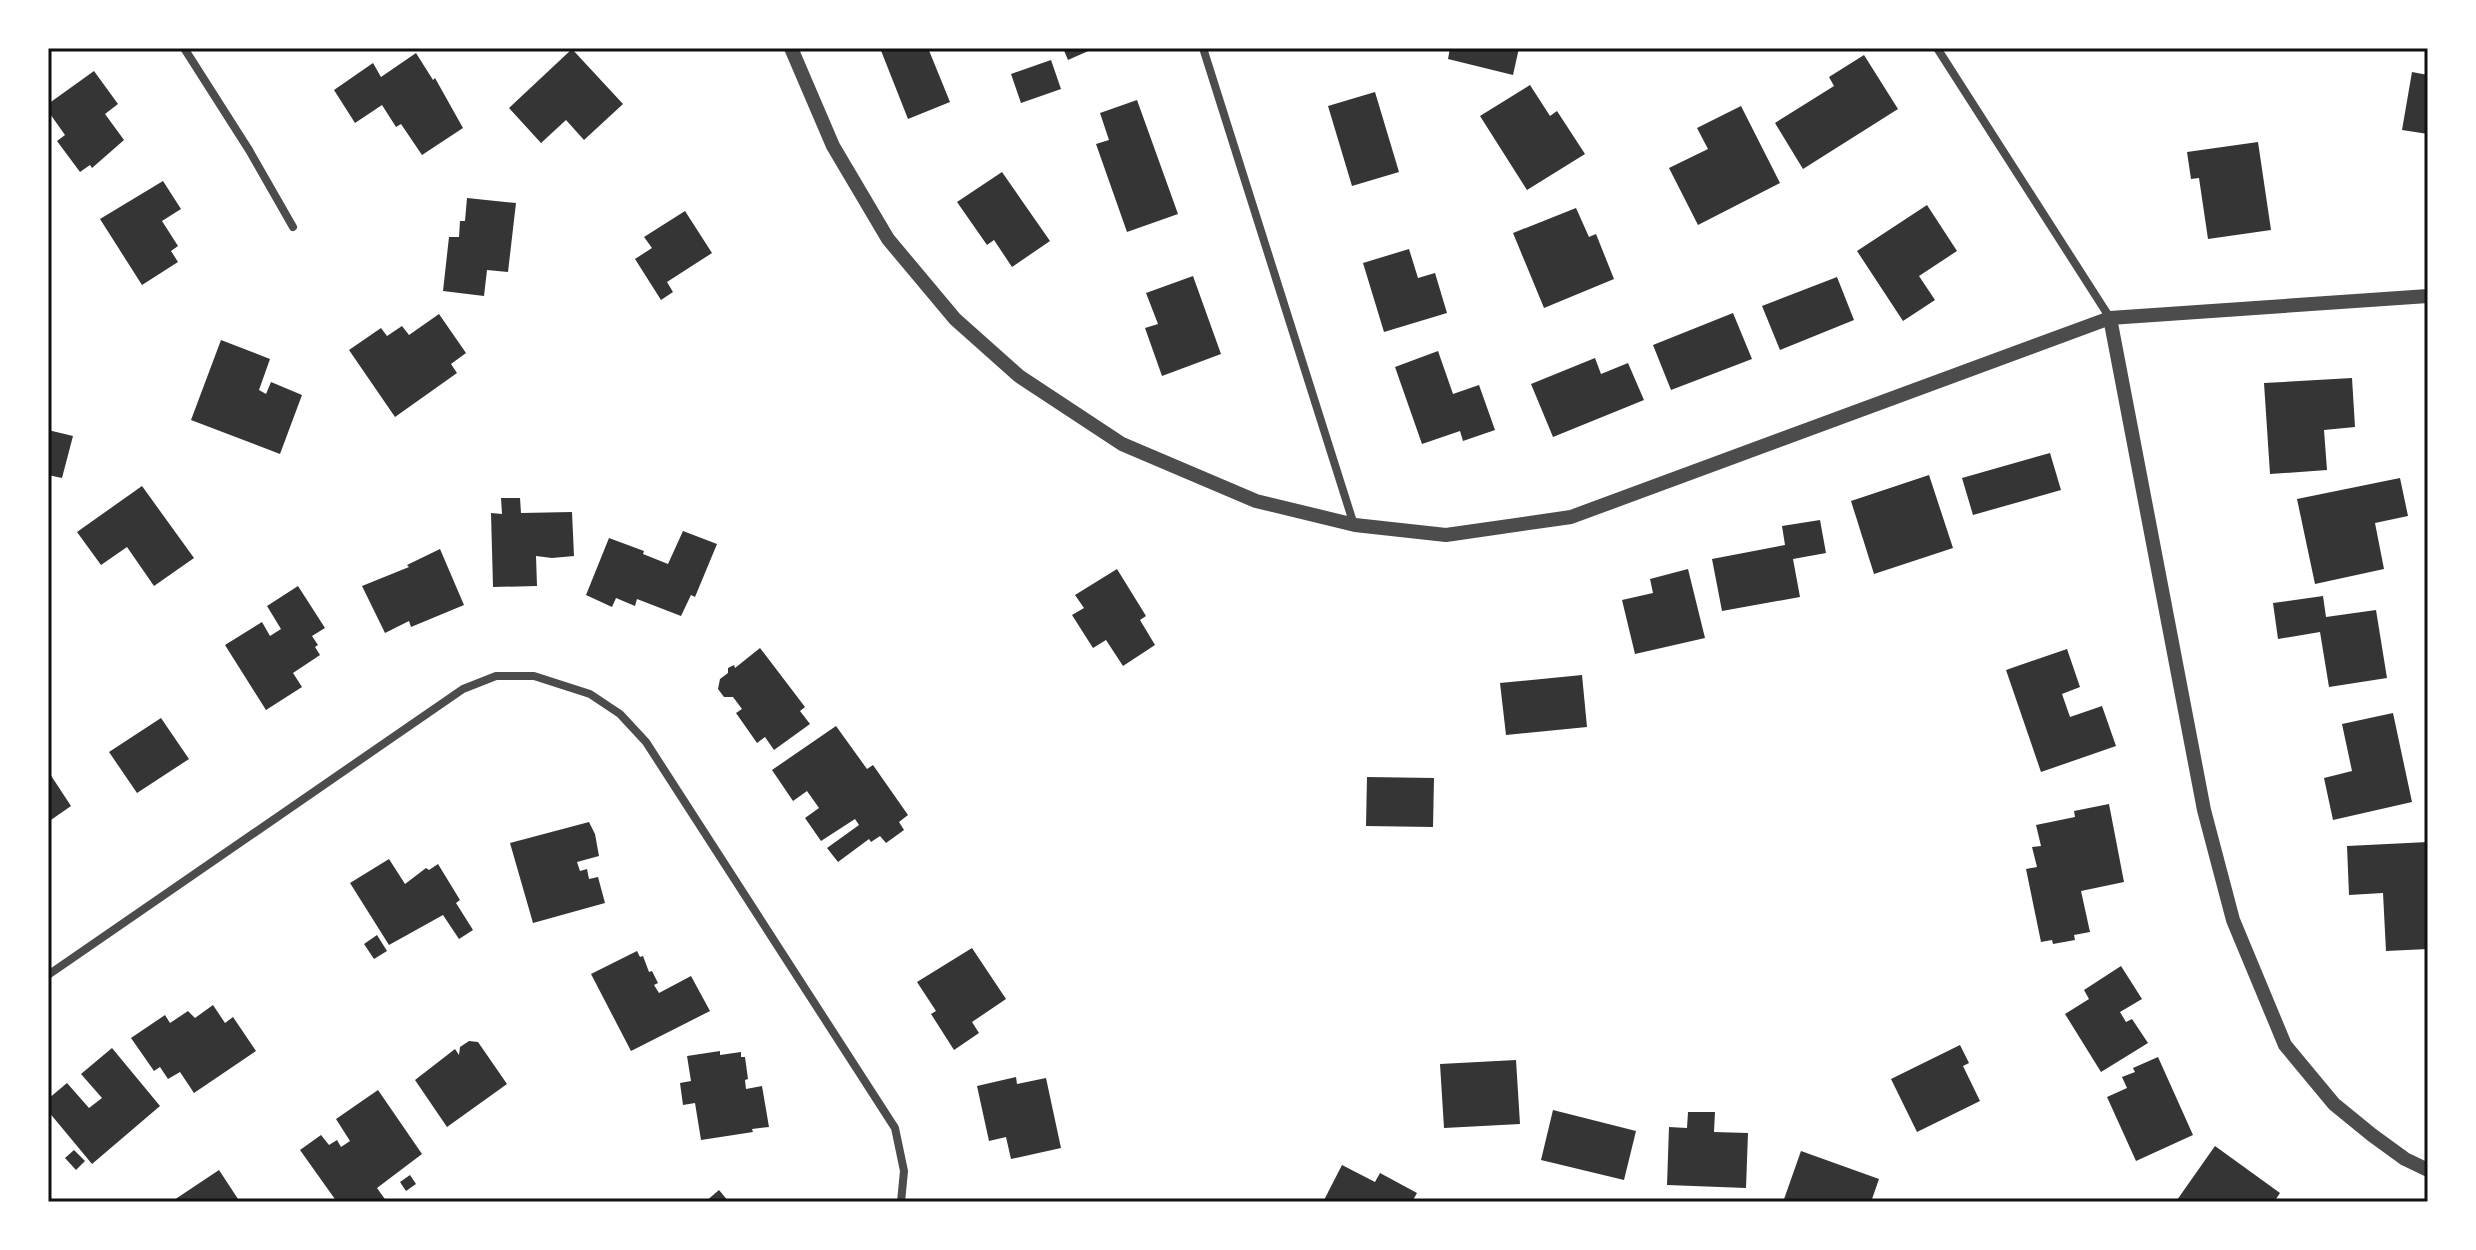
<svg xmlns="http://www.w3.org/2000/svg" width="2476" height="1250" font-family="Helvetica,sans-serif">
  <rect width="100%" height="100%" fill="#fff"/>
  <g fill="#353535">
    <polygon points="880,48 928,48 950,102 908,119"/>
    <polygon points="1063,48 1095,48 1068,60"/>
    <polygon points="1450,48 1519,48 1513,75 1448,59"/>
    <polygon points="572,49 623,104 584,140 566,120 541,143 509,108"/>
    <polygon points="416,53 433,80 435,78 463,128 422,155 401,124 396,127 382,105 355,123 334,90 373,63 381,77"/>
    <polygon points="1864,55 1898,109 1803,169 1775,123 1834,86 1829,77"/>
    <polygon points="1051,60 1061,89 1021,103 1011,74"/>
    <polygon points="94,71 118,104 105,114 124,140 92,168 90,165 80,172 57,141 65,135 48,111 48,104"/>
    <polygon points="2412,72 2428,75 2428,134 2402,130"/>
    <polygon points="1530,85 1550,116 1557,111 1585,154 1527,190 1480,116"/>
    <polygon points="1375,92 1399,172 1352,186 1328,106"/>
    <polygon points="1137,100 1178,214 1127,232 1096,144 1109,140 1100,113"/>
    <polygon points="1741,106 1780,183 1698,225 1669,168 1708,149 1697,128"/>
    <polygon points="2258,142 2271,230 2208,239 2199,178 2191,179 2187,152"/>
    <polygon points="1002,172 1050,241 1012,267 994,240 987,245 957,202"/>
    <polygon points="163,181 181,209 162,221 178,246 171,251 178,262 142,285 100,219"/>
    <polygon points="467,198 516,203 508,272 487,270 484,296 443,291 449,237 459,237 460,221 465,221"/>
    <polygon points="1927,205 1957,251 1919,276 1935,300 1903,321 1857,251"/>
    <polygon points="1576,208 1589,237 1596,234 1614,279 1544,308 1513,233"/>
    <polygon points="685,211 712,253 667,282 673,292 661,300 635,259 652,248 644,237"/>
    <polygon points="1409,249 1418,278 1435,273 1447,313 1384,332 1363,263"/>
    <polygon points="1193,276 1221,354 1162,376 1145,328 1158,324 1146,293"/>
    <polygon points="1837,277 1854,320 1780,350 1762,306"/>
    <polygon points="1733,313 1752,359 1671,390 1653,345"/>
    <polygon points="439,314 466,353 451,364 457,373 395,417 349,350 381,328 387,336 402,326 409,335"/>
    <polygon points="221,340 270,359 259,390 266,394 271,382 302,395 280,454 191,420"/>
    <polygon points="1438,351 1453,394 1479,385 1495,430 1463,441 1460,431 1422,444 1395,367"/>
    <polygon points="1595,358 1601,374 1628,363 1644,400 1553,437 1531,384"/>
    <polygon points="2352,378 2355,427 2324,430 2327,470 2270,474 2264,383"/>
    <polygon points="48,430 73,436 62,478 48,475"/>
    <polygon points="2050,453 2061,490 1973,515 1962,478"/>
    <polygon points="1929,475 1953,548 1874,574 1851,501"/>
    <polygon points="2400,478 2408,516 2375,523 2384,569 2315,584 2297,499"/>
    <polygon points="142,486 194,558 154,586 127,547 101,565 77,532"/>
    <polygon points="501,498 520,498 521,513 572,512 574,556 552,558 536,556 537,586 493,587 491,513 502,514"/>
    <polygon points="1820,520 1826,553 1793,559 1800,597 1722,611 1712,559 1785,545 1782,526"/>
    <polygon points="683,531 717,544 695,597 691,595 681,616 637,599 635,606 616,598 612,607 586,595 609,538 644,551 643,554 668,564"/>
    <polygon points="440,549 464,605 411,627 409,621 385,633 362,586 409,567 407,565"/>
    <polygon points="1117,569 1146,616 1140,620 1155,645 1123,666 1106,640 1093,648 1072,615 1084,608 1075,595"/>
    <polygon points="1688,569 1705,638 1635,654 1622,600 1653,593 1650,579"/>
    <polygon points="298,586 325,628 312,636 318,645 315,647 320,655 293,673 302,687 266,710 225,645 262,622 270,636 281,629 267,606"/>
    <polygon points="2323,596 2326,617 2376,610 2387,678 2329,687 2320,632 2278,639 2273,603"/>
    <polygon points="760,648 805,707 800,711 810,724 774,750 765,737 757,743 736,713 742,709 733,697 724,697 718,689 720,679 728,673 728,668 734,665 735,668"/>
    <polygon points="2067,649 2080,687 2062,694 2070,717 2102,706 2116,746 2041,772 2006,670"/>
    <polygon points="1582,675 1587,727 1506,735 1500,683"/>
    <polygon points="2393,713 2412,802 2333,820 2324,778 2352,771 2342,724"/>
    <polygon points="161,718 189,759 137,793 109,752"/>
    <polygon points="836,726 867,769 873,765 908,815 899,822 904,830 886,843 880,836 871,842 869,839 838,862 827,848 859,825 855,819 821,841 805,818 819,808 807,791 793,801 772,770"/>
    <polygon points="48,771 71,806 48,822"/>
    <polygon points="1367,777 1434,778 1433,827 1366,826"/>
    <polygon points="2109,804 2124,882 2081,891 2090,932 2074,935 2075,940 2053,944 2052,940 2041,942 2026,869 2037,867 2032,847 2041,846 2036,825 2075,817 2074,811"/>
    <polygon points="589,822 595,834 599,856 577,862 580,871 587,869 589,879 598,877 605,903 533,923 510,843"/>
    <polygon points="2428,842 2428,949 2386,951 2383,893 2349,895 2347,846"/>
    <polygon points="389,859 405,884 426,868 429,870 438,864 460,900 456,903 473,930 459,939 443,915 389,945 350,883"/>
    <polygon points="377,935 387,951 374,959 364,944"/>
    <polygon points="972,948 1006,999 972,1022 979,1033 954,1050 931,1014 936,1011 917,982"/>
    <polygon points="637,951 640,957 643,956 649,972 652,971 658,983 654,985 659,993 691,976 710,1011 631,1051 591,974"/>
    <polygon points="2121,966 2142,999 2120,1012 2126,1022 2132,1019 2148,1043 2101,1072 2065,1014 2089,999 2084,990"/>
    <polygon points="213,1005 225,1023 233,1017 256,1051 194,1093 180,1072 168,1079 160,1067 154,1071 131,1038 165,1015 170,1023 188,1011 195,1018"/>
    <polygon points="469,1041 478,1042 507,1084 447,1127 415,1080 455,1049 459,1055 460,1047"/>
    <polygon points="1960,1045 1969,1063 1963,1066 1980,1101 1917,1132 1891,1079"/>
    <polygon points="112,1048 160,1106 92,1164 48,1111 48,1099 67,1083 89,1108 102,1098 81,1074"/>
    <polygon points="720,1051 720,1055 741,1052 741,1057 745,1057 748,1079 745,1080 746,1089 762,1086 769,1127 752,1129 753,1132 701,1140 695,1103 683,1105 680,1083 691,1081 687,1056"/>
    <polygon points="2158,1057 2193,1135 2136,1161 2107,1097 2127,1088 2122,1077 2135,1072 2133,1068"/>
    <polygon points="1516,1060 1520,1124 1444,1128 1440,1064"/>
    <polygon points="1016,1077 1017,1084 1046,1078 1061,1148 1011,1159 1006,1137 989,1141 977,1086"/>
    <polygon points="378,1090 422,1154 377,1188 387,1202 337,1202 300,1150 321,1135 329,1145 337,1140 341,1147 350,1141 336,1119"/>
    <polygon points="1553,1110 1636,1131 1624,1180 1541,1160"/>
    <polygon points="1688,1112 1715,1112 1714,1132 1748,1133 1746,1188 1667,1185 1669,1127 1687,1128"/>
    <polygon points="2215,1146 2280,1193 2274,1202 2180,1202 2177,1200"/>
    <polygon points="74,1150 85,1161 76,1170 65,1158"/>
    <polygon points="1801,1151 1879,1179 1871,1202 1783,1202"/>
    <polygon points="1342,1165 1375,1182 1380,1173 1417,1193 1412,1202 1323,1202"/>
    <polygon points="219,1170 240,1202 171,1202"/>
    <polygon points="410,1175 416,1184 406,1191 400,1182"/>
    <polygon points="719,1190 729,1202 705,1202"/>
  </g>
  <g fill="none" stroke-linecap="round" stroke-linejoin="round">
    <g stroke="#4c4c4c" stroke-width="8">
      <polyline points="184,48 249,150 293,227"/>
      <polyline points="1203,48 1354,525"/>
      <polyline points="1937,48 2110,318"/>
      <polyline points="48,975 463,689 496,676 534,676 590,694 620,714 646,742 895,1128 904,1171 901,1202"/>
    </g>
    <g stroke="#4c4c4c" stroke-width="14">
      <polyline points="791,48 833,146 888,239 955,319 1019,376 1122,444 1256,501 1355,525 1446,535 1571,517 2110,318 2428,296"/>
      <polyline points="2110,318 2204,810 2233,920 2285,1045 2334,1104 2372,1135 2405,1159 2428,1170"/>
    </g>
  </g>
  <rect width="2476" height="1250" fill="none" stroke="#ffffff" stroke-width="100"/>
  <rect x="50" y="50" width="2376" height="1150" fill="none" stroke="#111" stroke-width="3"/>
</svg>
